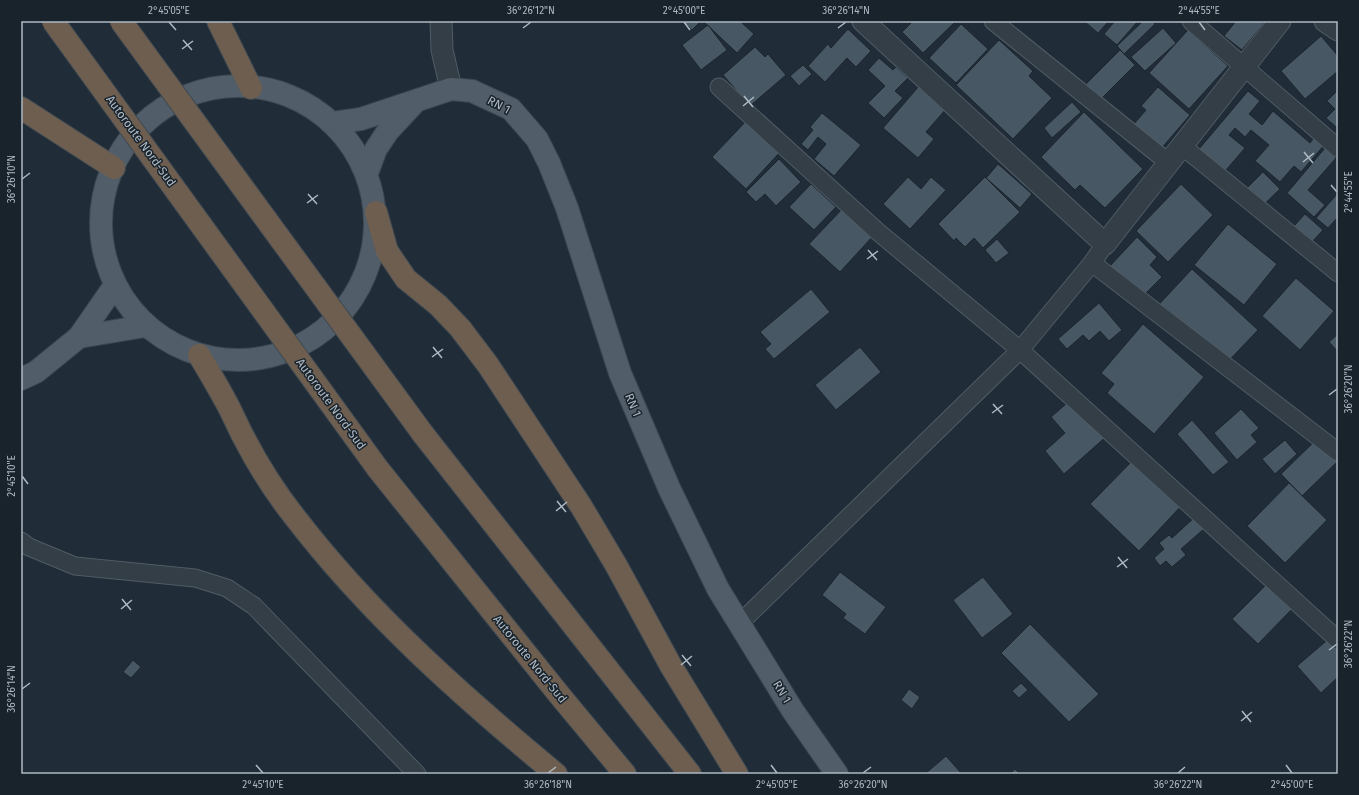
<svg xmlns="http://www.w3.org/2000/svg" width="1359" height="795" font-family="'Fira Sans',sans-serif">
  <rect width="100%" height="100%" fill="#202c37"/>
  <g fill="#475763" stroke="#1b252e">
    <polygon points="682,21 701,21 692,30"/>
    <polygon points="703,21 740,21 754,34 737,53"/>
    <polygon points="913,21 954,21 955,22 923,53 902,32"/>
    <polygon points="1084,21 1109,21 1098,33"/>
    <polygon points="1115,21 1138,21 1117,45 1104,34"/>
    <polygon points="1143,21 1152,21 1155,24 1124,54 1117,46"/>
    <polygon points="1236,21 1266,21 1242,50 1224,36"/>
    <polygon points="961,24 988,49 956,83 929,58"/>
    <polygon points="708,25 727,50 701,70 682,45"/>
    <polygon points="1163,28 1176,43 1145,71 1131,57"/>
    <polygon points="848,29 871,51 856,67 847,58 825,82 808,66 828,44 831,48"/>
    <polygon points="1188,30 1228,66 1189,109 1149,73"/>
    <polygon points="1321,36 1338,56 1338,71 1305,99 1281,71"/>
    <polygon points="999,40 1033,71 1029,76 1052,98 1013,139 956,85"/>
    <polygon points="755,47 765,57 768,54 786,75 750,106 723,75"/>
    <polygon points="1120,50 1135,65 1101,99 1086,84"/>
    <polygon points="879,58 893,70 896,67 908,78 895,91 903,98 884,118 868,103 885,86 868,70"/>
    <polygon points="803,65 812,74 799,86 790,76"/>
    <polygon points="919,86 946,109 926,132 934,139 918,158 883,128"/>
    <polygon points="1158,87 1190,115 1160,150 1133,125 1146,110 1141,106"/>
    <polygon points="1338,90 1338,125 1336,127 1326,118 1335,109 1327,101"/>
    <polygon points="1248,91 1260,101 1249,114 1262,125 1273,111 1310,143 1315,136 1325,144 1301,172 1294,166 1280,182 1255,161 1269,145 1251,130 1245,137 1235,128 1229,135 1245,148 1214,184 1188,162"/>
    <polygon points="1072,102 1081,112 1052,138 1044,128"/>
    <polygon points="1084,112 1143,169 1105,208 1080,185 1075,190 1041,157"/>
    <polygon points="822,113 861,145 834,176 814,159 826,144 818,137 808,150 801,144 813,130 810,127"/>
    <polygon points="748,119 781,151 746,189 712,157"/>
    <polygon points="1325,148 1336,158 1308,190 1325,205 1314,217 1287,193"/>
    <polygon points="779,159 801,182 776,206 765,194 756,202 746,192"/>
    <polygon points="998,164 1032,194 1020,208 986,178"/>
    <polygon points="1263,172 1280,189 1252,216 1236,199"/>
    <polygon points="908,177 921,189 931,177 946,190 910,229 883,204"/>
    <polygon points="985,177 1020,212 983,248 974,238 965,247 956,238 954,241 938,224"/>
    <polygon points="811,184 836,207 814,230 789,207"/>
    <polygon points="1181,184 1213,215 1168,262 1136,231"/>
    <polygon points="1338,193 1338,217 1328,228 1316,218"/>
    <polygon points="844,207 874,235 840,272 809,244"/>
    <polygon points="1305,214 1323,230 1301,254 1283,238"/>
    <polygon points="1228,224 1277,264 1244,305 1194,265"/>
    <polygon points="1137,237 1157,257 1150,265 1162,277 1141,298 1109,267"/>
    <polygon points="997,239 1009,253 996,263 985,250"/>
    <polygon points="1192,269 1258,330 1219,371 1202,355 1199,358 1151,313"/>
    <polygon points="1296,278 1334,311 1300,350 1262,316"/>
    <polygon points="811,289 830,312 774,359 765,349 771,344 760,332"/>
    <polygon points="1099,303 1122,330 1109,341 1100,331 1089,341 1083,335 1067,349 1058,339"/>
    <polygon points="1143,324 1204,377 1154,434 1107,393 1114,384 1101,373"/>
    <polygon points="1338,334 1338,352 1329,342"/>
    <polygon points="860,347 881,372 836,410 815,385"/>
    <polygon points="1074,397 1108,435 1064,474 1045,451 1065,433 1051,417"/>
    <polygon points="1241,409 1259,428 1251,435 1257,442 1237,460 1214,433"/>
    <polygon points="1192,420 1229,462 1213,475 1177,434"/>
    <polygon points="1321,435 1338,453 1338,461 1302,496 1281,474"/>
    <polygon points="1285,440 1297,454 1275,474 1262,459"/>
    <polygon points="1136,457 1184,503 1139,551 1090,504"/>
    <polygon points="1289,483 1327,520 1285,563 1247,526"/>
    <polygon points="1195,517 1205,528 1181,549 1186,555 1172,567 1166,561 1160,566 1154,558 1164,549 1159,543 1169,535 1172,538"/>
    <polygon points="840,572 886,607 865,634 843,618 846,614 822,595"/>
    <polygon points="983,577 1013,614 982,638 953,600"/>
    <polygon points="1270,581 1295,606 1258,644 1232,619"/>
    <polygon points="1030,624 1099,694 1069,722 1001,653"/>
    <polygon points="1338,631 1338,677 1321,693 1297,666"/>
    <polygon points="133,660 141,667 131,678 123,672"/>
    <polygon points="1021,683 1028,690 1019,698 1012,691"/>
    <polygon points="909,689 920,697 912,709 901,700"/>
    <polygon points="946,756 962,774 925,774"/>
    <polygon points="1015,769 1020,774 1010,774"/>
  </g>
  <g fill="none" stroke-linecap="round" stroke-linejoin="round">
    <g stroke="#505c65" stroke-width="19">
      <g id="minor">
        <polyline points="993,21 1169,163"/>
        <polyline points="1191,21 1338,148"/>
        <polyline points="719,87 877,231 1020,350 1338,640"/>
        <polyline points="1182,146 1338,273"/>
        <polyline points="1092,263 1338,452"/>
        <polyline points="21,541 29,547 75,566 195,578 227,588 254,606 417,774"/>
        <polyline points="740,623 1020,350 1092,263 1105,244"/>
      </g>
    </g>
    <g stroke="#505c65" stroke-width="23">
      <g id="tertiary">
        <polyline points="441,21 442,50 451,89"/>
        <polyline points="863,21 1105,244 1280,21"/>
        <polyline points="1325,21 1338,30"/>
      </g>
    </g>
    <g stroke="#3c4751" stroke-width="24">
      <g id="primary">
        <circle cx="238" cy="223" r="137"/>
        <polyline points="333,123 361,119 451,89 472,91 511,109 537,139 549,163 567,208 620,373 669,488 718,589 793,711 837,774"/>
        <polyline points="367,173 376,149 388,131 415,102"/>
        <polyline points="79,337 145,326"/>
        <polyline points="21,379 36,372 79,337 113,288"/>
      </g>
    </g>
    <g stroke="#3e4952" stroke-width="24">
      <g id="motorway">
        <polyline points="218,21 251,88"/>
        <polyline points="21,108 114,168"/>
        <polyline points="376,212 387,251 406,279 438,305 460,328 488,365 581,506 616,565 671,666 737,774"/>
        <path d="M199,355c9,15 18,30 26,45 7,12 12,25 19,38 14,27 31,54 50,78 75,98 168,180 262,258"/>
        <polyline points="423,434 690,774"/>
        <polyline points="378,469 561,697 625,774"/>
      </g>
    </g>
    <use href="#minor" stroke="#333e47" stroke-width="17"/>
    <use href="#tertiary" stroke="#333e47" stroke-width="21"/>
    <use href="#primary" stroke="#515d68" stroke-width="22"/>
    <use href="#motorway" stroke="#6d5e50" stroke-width="22"/>
    <g stroke="#3e4952" stroke-width="24" stroke-linecap="butt">
      <g id="motorway-bridge">
        <polyline points="53,21 378,469"/>
        <polyline points="121,21 423,434"/>
      </g>
    </g>
    <use href="#motorway-bridge" stroke="#6d5e50" stroke-width="22"/>
  </g>
  <path fill="none" stroke="#adb9c4" stroke-width="1.5" d="M169,22l7,8M684,22l6,8M1199,22l6,8M523,28l8,-6M838,28l8,-6M183,40l9,10M182,49l11,-8M744,96l9,11M743,106l11,-9M1304,152l9,11M1303,162l11,-9M22,179l8,-6M1331,185l6,7M308,194l9,10M307,203l11,-8M868,250l9,10M867,259l11,-8M433,347l9,11M432,357l11,-8M1329,395l8,-6M993,404l9,10M992,413l11,-8M22,476l6,8M557,501l9,11M556,511l11,-9M1118,557l9,11M1117,567l11,-8M122,599l9,11M121,609l11,-9M1329,650l8,-6M682,655l9,11M681,665l11,-9M22,689l8,-6M1242,711l9,11M1241,721l11,-9M256,765l7,8M771,765l6,8M1286,765l6,8M548,773l8,-6M863,773l8,-6M1178,773l7,-6"/>
  <g text-anchor="middle" stroke-width="3" stroke-linejoin="round" paint-order="stroke">
    <g font-size="12" fill="#adb9c4" stroke="#19232c">
      <text transform="translate(499 105) rotate(28)" y="4">RN 1</text>
      <text transform="translate(141 141) rotate(54)" y="4">Autoroute Nord-Sud</text>
      <text transform="translate(331 404) rotate(54)" y="4">Autoroute Nord-Sud</text>
      <text transform="translate(633 405) rotate(67)" y="4">RN 1</text>
      <text transform="translate(530 659) rotate(51)" y="4">Autoroute Nord-Sud</text>
      <text transform="translate(782 692) rotate(59)" y="4">RN 1</text>
    </g>
  </g>
  <rect width="1359" height="795" fill="none" stroke="#19232c" stroke-width="44"/>
  <rect x="22" y="22" width="1315" height="751" fill="none" stroke="#adb9c4" stroke-width="1.5"/>
  <g font-size="10" text-anchor="middle" fill="#adb9c4">
    <text x="169" y="14">2°45'05"E</text>
    <text x="531" y="14">36°26'12"N</text>
    <text x="684" y="14">2°45'00"E</text>
    <text x="846" y="14">36°26'14"N</text>
    <text x="1199" y="14">2°44'55"E</text>
    <text transform="translate(11 179) rotate(-90)" y="4">36°26'10"N</text>
    <text transform="translate(1348 192) rotate(-90)" y="4">2°44'55"E</text>
    <text transform="translate(1348 389) rotate(-90)" y="4">36°26'20"N</text>
    <text transform="translate(11 476) rotate(-90)" y="4">2°45'10"E</text>
    <text transform="translate(1348 644) rotate(-90)" y="4">36°26'22"N</text>
    <text transform="translate(11 689) rotate(-90)" y="4">36°26'14"N</text>
    <text x="263" y="788">2°45'10"E</text>
    <text x="548" y="788">36°26'18"N</text>
    <text x="777" y="788">2°45'05"E</text>
    <text x="863" y="788">36°26'20"N</text>
    <text x="1178" y="788">36°26'22"N</text>
    <text x="1292" y="788">2°45'00"E</text>
  </g>
</svg>
